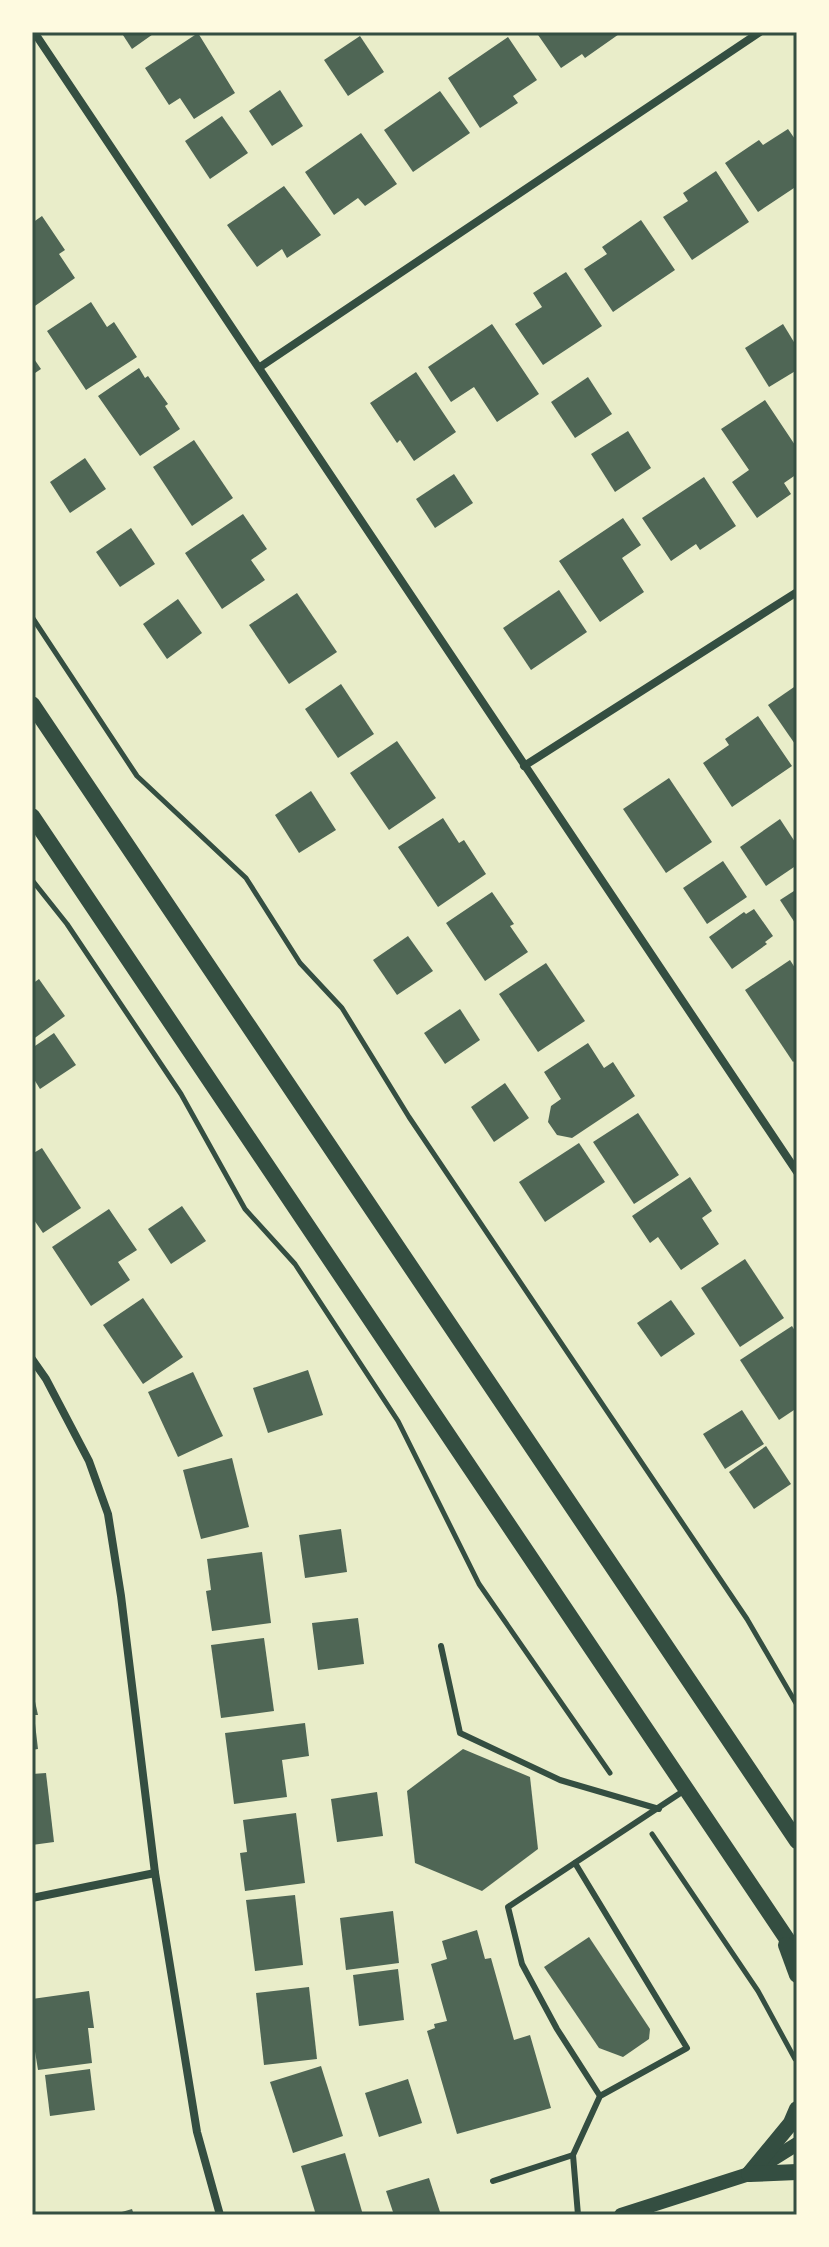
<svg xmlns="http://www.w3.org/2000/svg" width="829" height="2247" font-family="'DM Sans',sans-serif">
  <rect width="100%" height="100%" fill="#e9edc9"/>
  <g fill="#4f6655">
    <polygon points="121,32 156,32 132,49"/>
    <polygon points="536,32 622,32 585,58 582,54 561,68"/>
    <polygon points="198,33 235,93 194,119 180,98 169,105 145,68"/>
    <polygon points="360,36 384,72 348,96 324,60"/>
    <polygon points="508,37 537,80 513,96 518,103 480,128 448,78"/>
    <polygon points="280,90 303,126 272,146 249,111"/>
    <polygon points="440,91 470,133 413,172 384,130"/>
    <polygon points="222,116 248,153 210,179 185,141"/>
    <polygon points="788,129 797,142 797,186 758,212 725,163 759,140 763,145"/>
    <polygon points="361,133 397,184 365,206 358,198 334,215 305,172"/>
    <polygon points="716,171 749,222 692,260 663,217 688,201 683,193"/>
    <polygon points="284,186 321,235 287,258 282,249 257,267 227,225"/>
    <polygon points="42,216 65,250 59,254 75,278 32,308 32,223"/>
    <polygon points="641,220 675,270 613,312 584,269 607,254 602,247"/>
    <polygon points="566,272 602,326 543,365 515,324 542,307 533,293"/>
    <polygon points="91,302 107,327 114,322 137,357 86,390 47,331"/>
    <polygon points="492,324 539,394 497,422 474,387 451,402 428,367"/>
    <polygon points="783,324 797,347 797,370 769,387 745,348"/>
    <polygon points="32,356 41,369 32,375"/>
    <polygon points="139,368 145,378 148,376 168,404 165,406 180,429 140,456 98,396"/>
    <polygon points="416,372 456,432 414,461 400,440 397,443 370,403"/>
    <polygon points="588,377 612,414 575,438 551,402"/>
    <polygon points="765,400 797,448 797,474 784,483 791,494 757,518 732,482 749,470 721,429"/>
    <polygon points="628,431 651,468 615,492 591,454"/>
    <polygon points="194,440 233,498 192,526 153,467"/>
    <polygon points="85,458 106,489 70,513 50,482"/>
    <polygon points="454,474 473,503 435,528 416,499"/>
    <polygon points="704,477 736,526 700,550 696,544 671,561 642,518"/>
    <polygon points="243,514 267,549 251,560 265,580 222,609 185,553"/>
    <polygon points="623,518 641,545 622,558 644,592 600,622 559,561"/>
    <polygon points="131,528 155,564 120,587 96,552"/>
    <polygon points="559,590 587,632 531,670 503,628"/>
    <polygon points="297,593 337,652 289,684 249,625"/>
    <polygon points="178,599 202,633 167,659 143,624"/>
    <polygon points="341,684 374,734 338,758 305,709"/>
    <polygon points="797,685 797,747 768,705"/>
    <polygon points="758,716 792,766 732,807 703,763 729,745 725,739"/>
    <polygon points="397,741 436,798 389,830 350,773"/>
    <polygon points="669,778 712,842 666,873 623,809"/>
    <polygon points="311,791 336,830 299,853 275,815"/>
    <polygon points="443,818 459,843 464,840 486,874 438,907 398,847"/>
    <polygon points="780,819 797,845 797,865 766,886 740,847"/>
    <polygon points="723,861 747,897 707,924 683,888"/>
    <polygon points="797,889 797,926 780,900"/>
    <polygon points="492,892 514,924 510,926 528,952 485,981 446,923"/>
    <polygon points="754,909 773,936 765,942 767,944 732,969 709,937 744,912 746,914"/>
    <polygon points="408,936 433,971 397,995 373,960"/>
    <polygon points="790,960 797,971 797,1059 793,1062 745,990"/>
    <polygon points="546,963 585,1021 538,1052 499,994"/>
    <polygon points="39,979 65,1016 32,1040 32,984"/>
    <polygon points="460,1009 480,1040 445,1064 424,1033"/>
    <polygon points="54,1033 76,1065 40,1089 32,1076 32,1048"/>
    <polygon points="588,1043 604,1068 613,1062 635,1096 572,1138 557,1135 548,1122 551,1106 561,1099 544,1072"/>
    <polygon points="505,1083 529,1118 494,1142 471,1107"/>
    <polygon points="638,1113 679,1175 634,1204 593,1142"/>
    <polygon points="579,1143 605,1182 545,1222 519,1182"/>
    <polygon points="42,1148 81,1208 43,1233 32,1217 32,1154"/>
    <polygon points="690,1177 712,1211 702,1218 719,1244 681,1270 658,1237 650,1243 632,1216"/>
    <polygon points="182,1206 206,1241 171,1264 148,1229"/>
    <polygon points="109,1209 137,1250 118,1262 130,1280 91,1306 52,1247"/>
    <polygon points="745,1259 784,1318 740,1347 701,1288"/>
    <polygon points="143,1298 183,1357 143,1384 103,1325"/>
    <polygon points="671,1300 695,1334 661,1357 637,1323"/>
    <polygon points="792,1326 797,1334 797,1408 779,1420 740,1360"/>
    <polygon points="308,1370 323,1415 268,1433 253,1388"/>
    <polygon points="193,1372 223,1436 178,1457 148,1392"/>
    <polygon points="742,1410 764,1444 725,1469 703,1434"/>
    <polygon points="766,1446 791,1484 754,1509 729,1472"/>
    <polygon points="232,1458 249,1527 201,1539 183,1470"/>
    <polygon points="341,1529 347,1572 305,1578 299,1535"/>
    <polygon points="262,1552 271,1623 212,1631 206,1591 211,1590 207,1559"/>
    <polygon points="358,1618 364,1664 318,1670 312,1623"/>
    <polygon points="264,1638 274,1711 221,1718 211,1645"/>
    <polygon points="32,1688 38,1715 34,1715 38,1749 32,1750"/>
    <polygon points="305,1723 309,1756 282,1760 287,1797 234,1804 225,1733"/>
    <polygon points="463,1749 530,1777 538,1849 482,1891 415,1863 407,1791"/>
    <polygon points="46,1773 54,1842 32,1845 32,1774"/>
    <polygon points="377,1792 383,1836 337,1842 331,1799"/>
    <polygon points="296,1813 305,1883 245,1891 240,1853 247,1852 243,1820"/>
    <polygon points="295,1895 303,1965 255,1971 246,1900"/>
    <polygon points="393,1911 399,1963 346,1970 340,1918"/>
    <polygon points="477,1930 485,1959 491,1958 514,2040 530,2035 551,2108 457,2134 427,2031 435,2028 434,2024 447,2021 431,1964 447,1959 442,1941"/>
    <polygon points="589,1937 650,2029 649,2039 623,2057 599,2048 544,1967"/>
    <polygon points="398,1969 404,2020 359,2026 353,1975"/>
    <polygon points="309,1987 317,2059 264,2065 256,1993"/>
    <polygon points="89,1991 94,2028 88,2028 92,2063 38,2070 32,2033 32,1999"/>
    <polygon points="321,2066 343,2136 293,2153 270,2082"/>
    <polygon points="90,2069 95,2110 50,2116 45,2075"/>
    <polygon points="408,2079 422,2123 379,2137 365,2093"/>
    <polygon points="345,2153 363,2215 316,2215 301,2166"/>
    <polygon points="429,2178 441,2215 394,2215 386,2191"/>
    <polygon points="132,2209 134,2215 115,2215 115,2214"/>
  </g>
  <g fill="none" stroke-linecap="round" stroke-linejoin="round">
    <g stroke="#344e41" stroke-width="5">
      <polyline points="32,617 137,776 246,878 300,963 342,1008 409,1117 747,1619 797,1705"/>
      <polyline points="32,880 67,924 181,1094 245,1209 295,1264 398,1421 479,1584 610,1773"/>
      <polyline points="652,1834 758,1991 795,2059"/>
    </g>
    <g stroke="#344e41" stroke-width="6">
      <polyline points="441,1646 460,1733 560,1780 659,1809"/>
      <polyline points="575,1863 687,2048 600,2096 573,2155 578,2215"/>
      <polyline points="600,2096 557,2029 522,1964 508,1907 685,1790"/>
      <polyline points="493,2181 573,2155"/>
    </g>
    <g stroke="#344e41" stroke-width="8">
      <polyline points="34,32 797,1172"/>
      <polyline points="260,367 760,32"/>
      <polyline points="524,766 797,592"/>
      <polyline points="32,1359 46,1379 89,1461 108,1514 121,1596 155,1873 197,2132 220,2215"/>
      <polyline points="32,1898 155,1873"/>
    </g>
    <polyline stroke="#344e41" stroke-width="14" points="621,2215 749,2174 797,2144"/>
    <g stroke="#344e41" stroke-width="16">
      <polyline points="32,704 797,1841"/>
      <polyline points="32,816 797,1954"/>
      <polyline points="786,1945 797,1975"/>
      <polyline points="749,2174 791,2123 797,2109"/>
      <polyline points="749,2174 797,2172"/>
    </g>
  </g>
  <rect width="829" height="2247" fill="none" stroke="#fefae0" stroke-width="68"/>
  <rect x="34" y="34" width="761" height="2179" fill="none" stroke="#344e41" stroke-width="3"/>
</svg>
